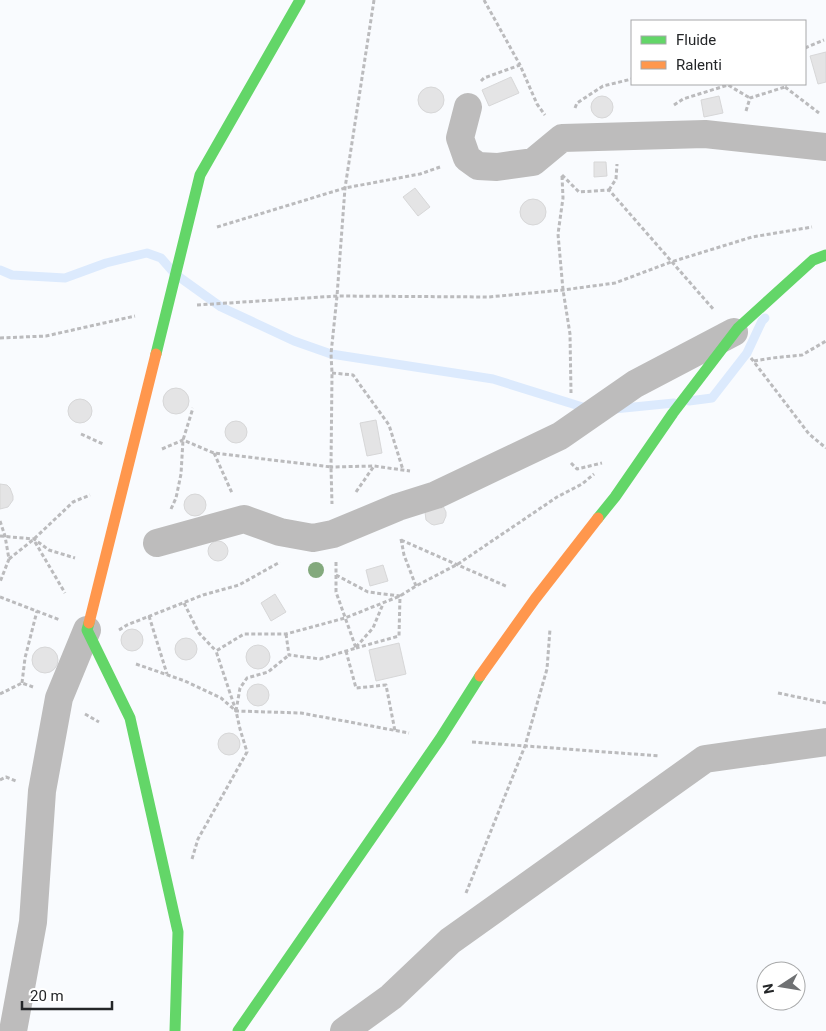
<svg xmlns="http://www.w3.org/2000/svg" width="826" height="1031" font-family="Roboto,sans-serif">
  <rect width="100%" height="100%" fill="#f9fbfe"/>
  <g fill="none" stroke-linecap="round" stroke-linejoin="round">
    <g stroke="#dceafd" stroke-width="9">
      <polyline points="0,270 12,275 65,278 106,263 147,253 161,258 175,274 221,307 294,341 331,354 493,379 589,409"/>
      <polyline points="689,401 712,398 747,353 762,321 765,318"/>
      <polyline points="614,409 674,403"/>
    </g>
  </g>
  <g fill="#e4e4e5" stroke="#d7d7d8">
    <polygon points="826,52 826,82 818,84 810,56"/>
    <polygon points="511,77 519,93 489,106 482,90"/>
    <circle cx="431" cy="100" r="13"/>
    <circle cx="602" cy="107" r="11"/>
    <polygon points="719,96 723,113 704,117 701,100"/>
    <polygon points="594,162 606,162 607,176 594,177"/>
    <polygon points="415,188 430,207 418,216 403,197"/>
    <circle cx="533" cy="212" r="13"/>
    <circle cx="176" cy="401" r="13"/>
    <circle cx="80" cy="411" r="12"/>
    <polygon points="376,420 382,453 367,456 360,423"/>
    <circle cx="236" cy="432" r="11"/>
    <polygon points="0,484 7,485 10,488 13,496 13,500 8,507 0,509"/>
    <circle cx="195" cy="505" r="11"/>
    <polygon points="443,506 446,512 446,516 443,523 434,525 431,524 426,520 425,512"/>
    <circle cx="218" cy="551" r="10"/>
    <polygon points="383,565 388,581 370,586 366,570"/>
    <polygon points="275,594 286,612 271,621 261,603"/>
    <circle cx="132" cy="640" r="11"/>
    <circle cx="186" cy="649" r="11"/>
    <polygon points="399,643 406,674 376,681 369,650"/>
    <circle cx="258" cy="657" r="12"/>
    <circle cx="45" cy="660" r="13"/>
    <circle cx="258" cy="695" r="11"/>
    <circle cx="229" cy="744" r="11"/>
  </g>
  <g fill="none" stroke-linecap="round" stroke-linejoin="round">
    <g stroke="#bbbbbd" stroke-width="3" stroke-dasharray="4 2.5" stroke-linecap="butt">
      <polyline points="374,0 345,188 337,296 331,354 332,373 331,467 374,466 410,471"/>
      <polyline points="484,0 520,65"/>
      <polyline points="805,48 824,40"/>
      <polyline points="481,81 484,78 520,65 537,104 545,115"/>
      <polyline points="785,87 819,113"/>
      <polyline points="674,105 683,99 728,85 750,98"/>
      <polyline points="575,108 577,103 603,86 632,79"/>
      <polyline points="746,111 750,98 785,87 786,84"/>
      <polyline points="562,175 579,192 609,190 714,310"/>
      <polyline points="562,176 563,198 558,234 563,290 570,334 571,393"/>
      <polyline points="609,190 616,179 617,164"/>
      <polyline points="217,227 345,188 420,174 440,167"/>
      <polyline points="197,305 337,296 489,297 563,290 615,283 671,262 752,237 812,227"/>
      <polyline points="0,338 46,336 135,316"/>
      <polyline points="751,358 809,434 826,448"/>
      <polyline points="754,361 772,358 802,355 826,341"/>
      <polyline points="332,373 353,375 389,425 403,470"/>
      <polyline points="81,434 103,444"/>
      <polyline points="162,449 183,440 214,453 331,467 332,504"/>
      <polyline points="214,453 232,493"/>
      <polyline points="571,463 577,469 602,463"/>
      <polyline points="356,492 374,466"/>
      <polyline points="171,509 176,498 181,474 183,440 193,408"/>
      <polyline points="0,521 5,536 9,559 0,582"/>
      <polyline points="0,536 34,539 49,550 75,558"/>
      <polyline points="401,539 404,555 416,586"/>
      <polyline points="401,540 508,587"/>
      <polyline points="35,542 65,593"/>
      <polyline points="9,559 34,539 73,502 90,495"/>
      <polyline points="336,575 368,592 400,596 399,636 356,648"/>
      <polyline points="0,597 60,620"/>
      <polyline points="184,603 199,633 216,651"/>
      <polyline points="149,616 167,674"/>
      <polyline points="119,630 127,625 203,595 239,585 280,562"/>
      <polyline points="286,634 289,655 320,659 356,648 336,592 336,562"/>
      <polyline points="356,647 373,628 383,604"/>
      <polyline points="346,651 356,688 386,685 395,731"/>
      <polyline points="136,664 185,681 221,698 236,711 301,713 409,733"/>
      <polyline points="22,683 25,658 37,611"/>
      <polyline points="778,693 826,703"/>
      <polyline points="0,694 22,683 33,687"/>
      <polyline points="236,711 240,688 247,678 268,672 289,655"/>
      <polyline points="85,714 99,722"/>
      <polyline points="472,742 660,756"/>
      <polyline points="0,780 6,777 16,781"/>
      <polyline points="192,859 198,839 247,752 240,729 236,711 216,651 244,634 286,634 345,618 400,596 416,586 458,564 557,497 582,484 594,474"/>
      <polyline points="466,893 525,746 547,669 550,629"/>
    </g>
    <g stroke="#bdbcbc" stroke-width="28">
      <polyline points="468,107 460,138 467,158 478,166 497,167 533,162 562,138 705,134 826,147"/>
      <polyline points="157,543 244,519 280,532 313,538 333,534 398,507 436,495 560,436 635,384 734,332"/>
      <polyline points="13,1031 33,922 42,791 59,698 87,630"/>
      <polyline points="344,1031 391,997 450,941 705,759 826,742"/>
    </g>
    <g stroke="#63d668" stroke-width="11">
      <polyline points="156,354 200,175 300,0"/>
      <polyline points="598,518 615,497 673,413 738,328 813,260 826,255"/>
      <polyline points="89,623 87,630 130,718 178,932 175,1031"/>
      <polyline points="238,1031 440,739 480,676"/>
    </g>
    <g stroke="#ff974d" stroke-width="11">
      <polyline points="89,623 156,354"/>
      <polyline points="480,676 535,599 598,518"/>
    </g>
  </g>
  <circle fill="#83a97d" cx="316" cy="570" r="8"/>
  <rect x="631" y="20" width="175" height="65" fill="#ffffff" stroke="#a7a8a9"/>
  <rect x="641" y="36" width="25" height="8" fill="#63d668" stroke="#a7a8a9"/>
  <text x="676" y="45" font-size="15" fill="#242628">Fluide</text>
  <rect x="641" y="61" width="25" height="8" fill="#ff974d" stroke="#a7a8a9"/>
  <text x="676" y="70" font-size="15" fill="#242628">Ralenti</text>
  <g transform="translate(781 986) rotate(258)"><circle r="24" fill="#ffffff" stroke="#a7a8a9"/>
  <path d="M0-4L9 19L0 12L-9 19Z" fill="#6f7173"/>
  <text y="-8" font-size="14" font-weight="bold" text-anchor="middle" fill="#242628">N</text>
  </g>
  <path d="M22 1001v8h90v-8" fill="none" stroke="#242628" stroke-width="2.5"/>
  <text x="30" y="1001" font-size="15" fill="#242628" stroke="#ffffff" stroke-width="4" paint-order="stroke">20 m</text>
</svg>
